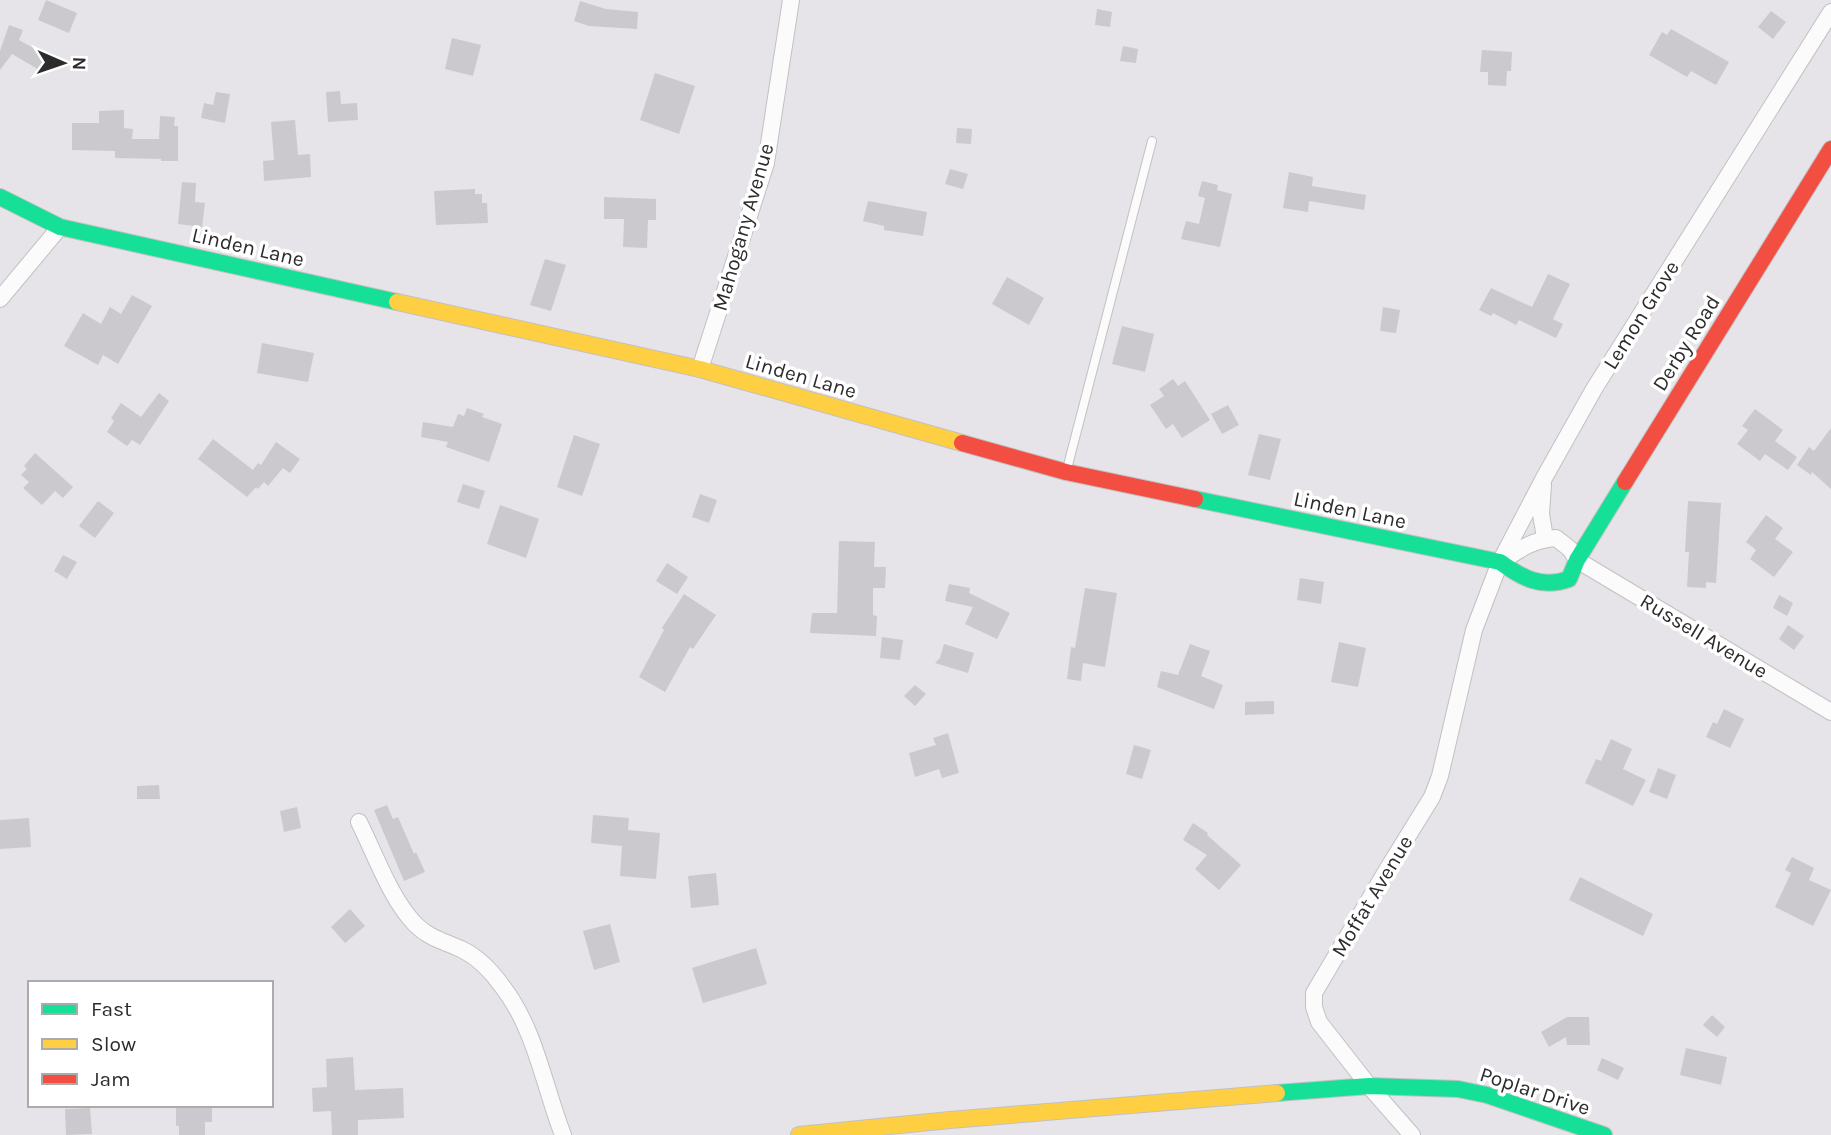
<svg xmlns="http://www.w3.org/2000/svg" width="1831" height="1135" font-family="Karla,sans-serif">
  <rect width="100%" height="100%" fill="#e6e3e9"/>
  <g fill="#ccc9ce">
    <polygon points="46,0 77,13 69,33 38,20"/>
    <polygon points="580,1 606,9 638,12 637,29 589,26 574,21"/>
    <polygon points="1097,9 1112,12 1110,27 1095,25"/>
    <polygon points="1771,11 1786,22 1773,39 1758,27"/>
    <polygon points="9,25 23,30 19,40 49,57 41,71 12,54 0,70 0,51"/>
    <polygon points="1671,29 1729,62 1716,85 1691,71 1687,77 1649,55 1662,32 1667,35"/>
    <polygon points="452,38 481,45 473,76 445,69"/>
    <polygon points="1123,46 1138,49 1136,63 1120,61"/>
    <polygon points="1482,50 1512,52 1511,71 1507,71 1506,86 1488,85 1488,72 1480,72"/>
    <polygon points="655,73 695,86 679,134 640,120"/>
    <polygon points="340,91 341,104 357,103 358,120 328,122 326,92"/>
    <polygon points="216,92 230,94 225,123 201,118 204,103 213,105"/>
    <polygon points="124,110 124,128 133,129 132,139 159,139 160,116 175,117 174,126 178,126 178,161 161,161 161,159 115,158 115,151 72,150 72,123 99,123 99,111"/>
    <polygon points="295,120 298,155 310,154 311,177 264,181 263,161 274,160 271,122"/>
    <polygon points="957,128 972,129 971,144 956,143"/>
    <polygon points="950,169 968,174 963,189 945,184"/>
    <polygon points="1289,172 1313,177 1312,186 1366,195 1364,210 1309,201 1308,212 1283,208"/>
    <polygon points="1202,181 1218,185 1217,190 1232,194 1220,247 1181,239 1186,221 1199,224 1205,198 1198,196"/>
    <polygon points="182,182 196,183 195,202 205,203 202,227 178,224"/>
    <polygon points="475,189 475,194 482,194 482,203 487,203 488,223 436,225 434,191"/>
    <polygon points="604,197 656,199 656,220 648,220 647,248 623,247 624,219 604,219"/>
    <polygon points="868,201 927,212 923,236 884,230 884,226 863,221"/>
    <polygon points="545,259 566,265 551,311 530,305"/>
    <polygon points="1548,274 1570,284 1553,319 1563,324 1556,338 1519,320 1516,325 1493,313 1491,316 1479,310 1491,288 1532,307"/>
    <polygon points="1007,277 1044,298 1029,325 992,304"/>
    <polygon points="132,295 152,306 118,364 103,355 98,365 64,346 83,313 101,324 110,307 121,314"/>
    <polygon points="1383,307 1400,310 1396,333 1380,331"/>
    <polygon points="1122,326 1154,334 1145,372 1112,364"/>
    <polygon points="262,343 314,353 308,382 257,373"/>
    <polygon points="1173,379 1178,386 1185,381 1210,420 1182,438 1173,424 1166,429 1150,405 1164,396 1159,389"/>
    <polygon points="159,393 169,401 140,445 132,440 127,446 107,432 114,421 111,418 121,403 141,417"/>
    <polygon points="1228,405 1239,425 1222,434 1211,414"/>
    <polygon points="467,408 484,414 482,417 502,424 489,462 446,447 448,442 421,437 423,422 453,427 458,414 464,416"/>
    <polygon points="1755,409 1783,430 1775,441 1797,457 1788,470 1765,454 1760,461 1737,444 1748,430 1742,426"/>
    <polygon points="1831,428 1831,489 1812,472 1811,475 1797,465 1809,447 1814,451"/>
    <polygon points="1259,434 1281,439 1270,480 1248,475"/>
    <polygon points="574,435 600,444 582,496 557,487"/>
    <polygon points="213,439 253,470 258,463 261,465 276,442 300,459 290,473 283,468 268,486 264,482 258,489 256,487 247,497 198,459"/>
    <polygon points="35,453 73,487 63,498 55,491 42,505 23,488 29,482 21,475 27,469 24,466"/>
    <polygon points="463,484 485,491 479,509 457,502"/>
    <polygon points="700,494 717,500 709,523 692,517"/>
    <polygon points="98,501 114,513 95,538 79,526"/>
    <polygon points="1688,501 1721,503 1716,583 1706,582 1706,588 1687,587 1689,552 1685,552"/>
    <polygon points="500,505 539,519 526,558 487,544"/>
    <polygon points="1766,515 1783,528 1775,539 1793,552 1774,577 1750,559 1756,550 1746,542"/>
    <polygon points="839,541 875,542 874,567 886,567 885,588 873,588 873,615 877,616 876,636 810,633 812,613 837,613"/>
    <polygon points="63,555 77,562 67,579 54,571"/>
    <polygon points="667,563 688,577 677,594 656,581"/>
    <polygon points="1300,578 1324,582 1321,604 1297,600"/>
    <polygon points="949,584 970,588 969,593 1010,613 997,639 965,624 973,607 945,601"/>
    <polygon points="1085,588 1117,593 1105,667 1083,663 1081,681 1067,679 1071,647 1075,648"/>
    <polygon points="684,594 716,615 693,649 690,647 665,692 639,677 664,630 662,628"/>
    <polygon points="1779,595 1793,603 1787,616 1773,608"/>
    <polygon points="1788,625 1804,636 1794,650 1779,639"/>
    <polygon points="882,637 903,640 900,660 880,658"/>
    <polygon points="1339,642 1366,648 1358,687 1331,682"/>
    <polygon points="944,644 974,653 968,673 935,663 940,658"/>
    <polygon points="1190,644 1210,651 1201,676 1223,685 1214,709 1157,687 1161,671 1178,675"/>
    <polygon points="915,685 926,694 915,706 904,696"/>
    <polygon points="1274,701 1274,714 1245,715 1245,702"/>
    <polygon points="1724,709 1744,719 1730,748 1706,737 1713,722 1717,724"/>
    <polygon points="948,733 959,773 942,778 939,769 915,777 909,753 936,745 933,738"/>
    <polygon points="1611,739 1632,749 1623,769 1646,780 1633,806 1585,783 1596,759 1601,761"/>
    <polygon points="1134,745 1151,750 1142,779 1126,774"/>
    <polygon points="1658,768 1676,775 1667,799 1649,792"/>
    <polygon points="159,785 160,799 137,799 137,786"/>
    <polygon points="387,805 393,819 398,817 414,854 416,852 425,872 404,881 374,810"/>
    <polygon points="297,807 301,828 284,832 280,811"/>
    <polygon points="593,815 629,818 628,830 660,833 656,879 620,876 622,846 591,843"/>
    <polygon points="29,818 31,847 0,849 0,820"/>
    <polygon points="1193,823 1208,833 1207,835 1241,865 1219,890 1195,869 1207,855 1183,840"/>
    <polygon points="1792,857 1814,868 1809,880 1831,890 1813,926 1775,907 1791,873 1785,870"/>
    <polygon points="716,873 719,905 691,908 688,876"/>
    <polygon points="1580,877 1653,914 1643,936 1569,900"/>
    <polygon points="350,909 365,926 345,943 331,927"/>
    <polygon points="610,924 620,962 594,970 583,931"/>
    <polygon points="756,948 767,984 703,1003 692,968"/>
    <polygon points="1712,1015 1725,1027 1717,1037 1703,1025"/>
    <polygon points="1567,1017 1589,1017 1590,1045 1567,1045 1566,1037 1549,1047 1541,1032"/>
    <polygon points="1686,1048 1727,1057 1721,1085 1680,1075"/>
    <polygon points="353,1057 355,1090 403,1088 404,1118 358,1120 358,1135 332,1135 331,1111 313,1112 312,1088 327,1087 326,1059"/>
    <polygon points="1602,1058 1624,1068 1618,1080 1597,1070"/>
    <polygon points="176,1105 212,1105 212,1122 205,1122 205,1135 179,1135 179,1126 176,1126"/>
    <polygon points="90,1108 92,1134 66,1135 65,1109"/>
  </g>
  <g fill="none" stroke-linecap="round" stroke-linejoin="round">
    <g stroke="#c1c1c2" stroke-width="10">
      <polyline id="lane" points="1067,469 1152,141"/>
    </g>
    <g stroke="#c1c1c2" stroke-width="18">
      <g id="street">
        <polyline points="0,299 60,227"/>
        <polyline points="700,369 766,163 791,0"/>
        <polyline points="1543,485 1541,514 1545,538"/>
        <path d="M1503,561c16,-12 32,-22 53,-23l14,11 7,11 254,152"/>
        <path d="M359,822c16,32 32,78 57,103 14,14 31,17 47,25 16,8 29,22 39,36 33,42 42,100 61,149"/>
        <polyline points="1412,1135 1369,1086 1319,1022 1314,1007 1314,993 1388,868 1432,797 1440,776 1474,630 1500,562 1544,478 1594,389 1831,12"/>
      </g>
    </g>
    <g stroke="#c1c1c2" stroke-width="18">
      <g id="fast">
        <polyline points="0,197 60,227 397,302"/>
        <path d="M1195,499l305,63c22,16 42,27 69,17l8,-19 48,-78"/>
        <polyline points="1277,1093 1369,1086 1458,1089 1487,1095 1604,1135"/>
      </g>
    </g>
    <g stroke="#c1c1c2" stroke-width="18">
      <g id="slow">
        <polyline points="397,302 700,369 962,443"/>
        <polyline points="799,1135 950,1120 1277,1093"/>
      </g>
    </g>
    <g stroke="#c1c1c2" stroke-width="18">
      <g id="jam">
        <polyline points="962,443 1066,472 1195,499"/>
        <polyline points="1625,482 1831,149"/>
      </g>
    </g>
    <use href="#lane" stroke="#fbfbfc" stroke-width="8"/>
    <use href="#street" stroke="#fbfbfc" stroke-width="16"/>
    <use href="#fast" stroke="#16e098" stroke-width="16"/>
    <use href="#slow" stroke="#ffcf43" stroke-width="16"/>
    <use href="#jam" stroke="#f24e42" stroke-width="16"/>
  </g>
  <g text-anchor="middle" stroke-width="7" stroke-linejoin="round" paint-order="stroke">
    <g font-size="21" fill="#2c2c2c" stroke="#fff">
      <text transform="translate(743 227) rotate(-74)" y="7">Mahogany Avenue</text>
      <text transform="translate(248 247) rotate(13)" y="7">Linden Lane</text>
      <text transform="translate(1641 315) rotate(-58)" y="7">Lemon Grove</text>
      <text transform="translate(1686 343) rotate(-58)" y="7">Derby Road</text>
      <text transform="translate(801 376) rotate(16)" y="7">Linden Lane</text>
      <text transform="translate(1350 510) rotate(12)" y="7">Linden Lane</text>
      <text transform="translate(1704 636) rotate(31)" y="7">Russell Avenue</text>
      <text transform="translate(1372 896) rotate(-59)" y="7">Moffat Avenue</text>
      <text transform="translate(1535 1091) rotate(18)" y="7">Poplar Drive</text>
    </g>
  </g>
  <rect x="28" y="981" width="245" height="126" fill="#ffffff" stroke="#ababab" stroke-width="2"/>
  <rect x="42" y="1004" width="35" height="10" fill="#16e098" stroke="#ababab" stroke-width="2"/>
  <text x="91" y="1016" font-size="21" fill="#2c2c2c">Fast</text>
  <rect x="42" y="1039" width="35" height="10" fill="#ffcf43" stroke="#ababab" stroke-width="2"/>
  <text x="91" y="1051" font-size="21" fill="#2c2c2c">Slow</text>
  <rect x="42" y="1074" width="35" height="10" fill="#f24e42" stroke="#ababab" stroke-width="2"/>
  <text x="91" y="1086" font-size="21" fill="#2c2c2c">Jam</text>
  <g transform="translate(63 63) rotate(92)" stroke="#ffffff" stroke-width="5" paint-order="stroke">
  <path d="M0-5L12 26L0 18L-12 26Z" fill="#2c2c2c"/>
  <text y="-10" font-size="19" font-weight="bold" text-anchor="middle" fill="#2c2c2c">N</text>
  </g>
</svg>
